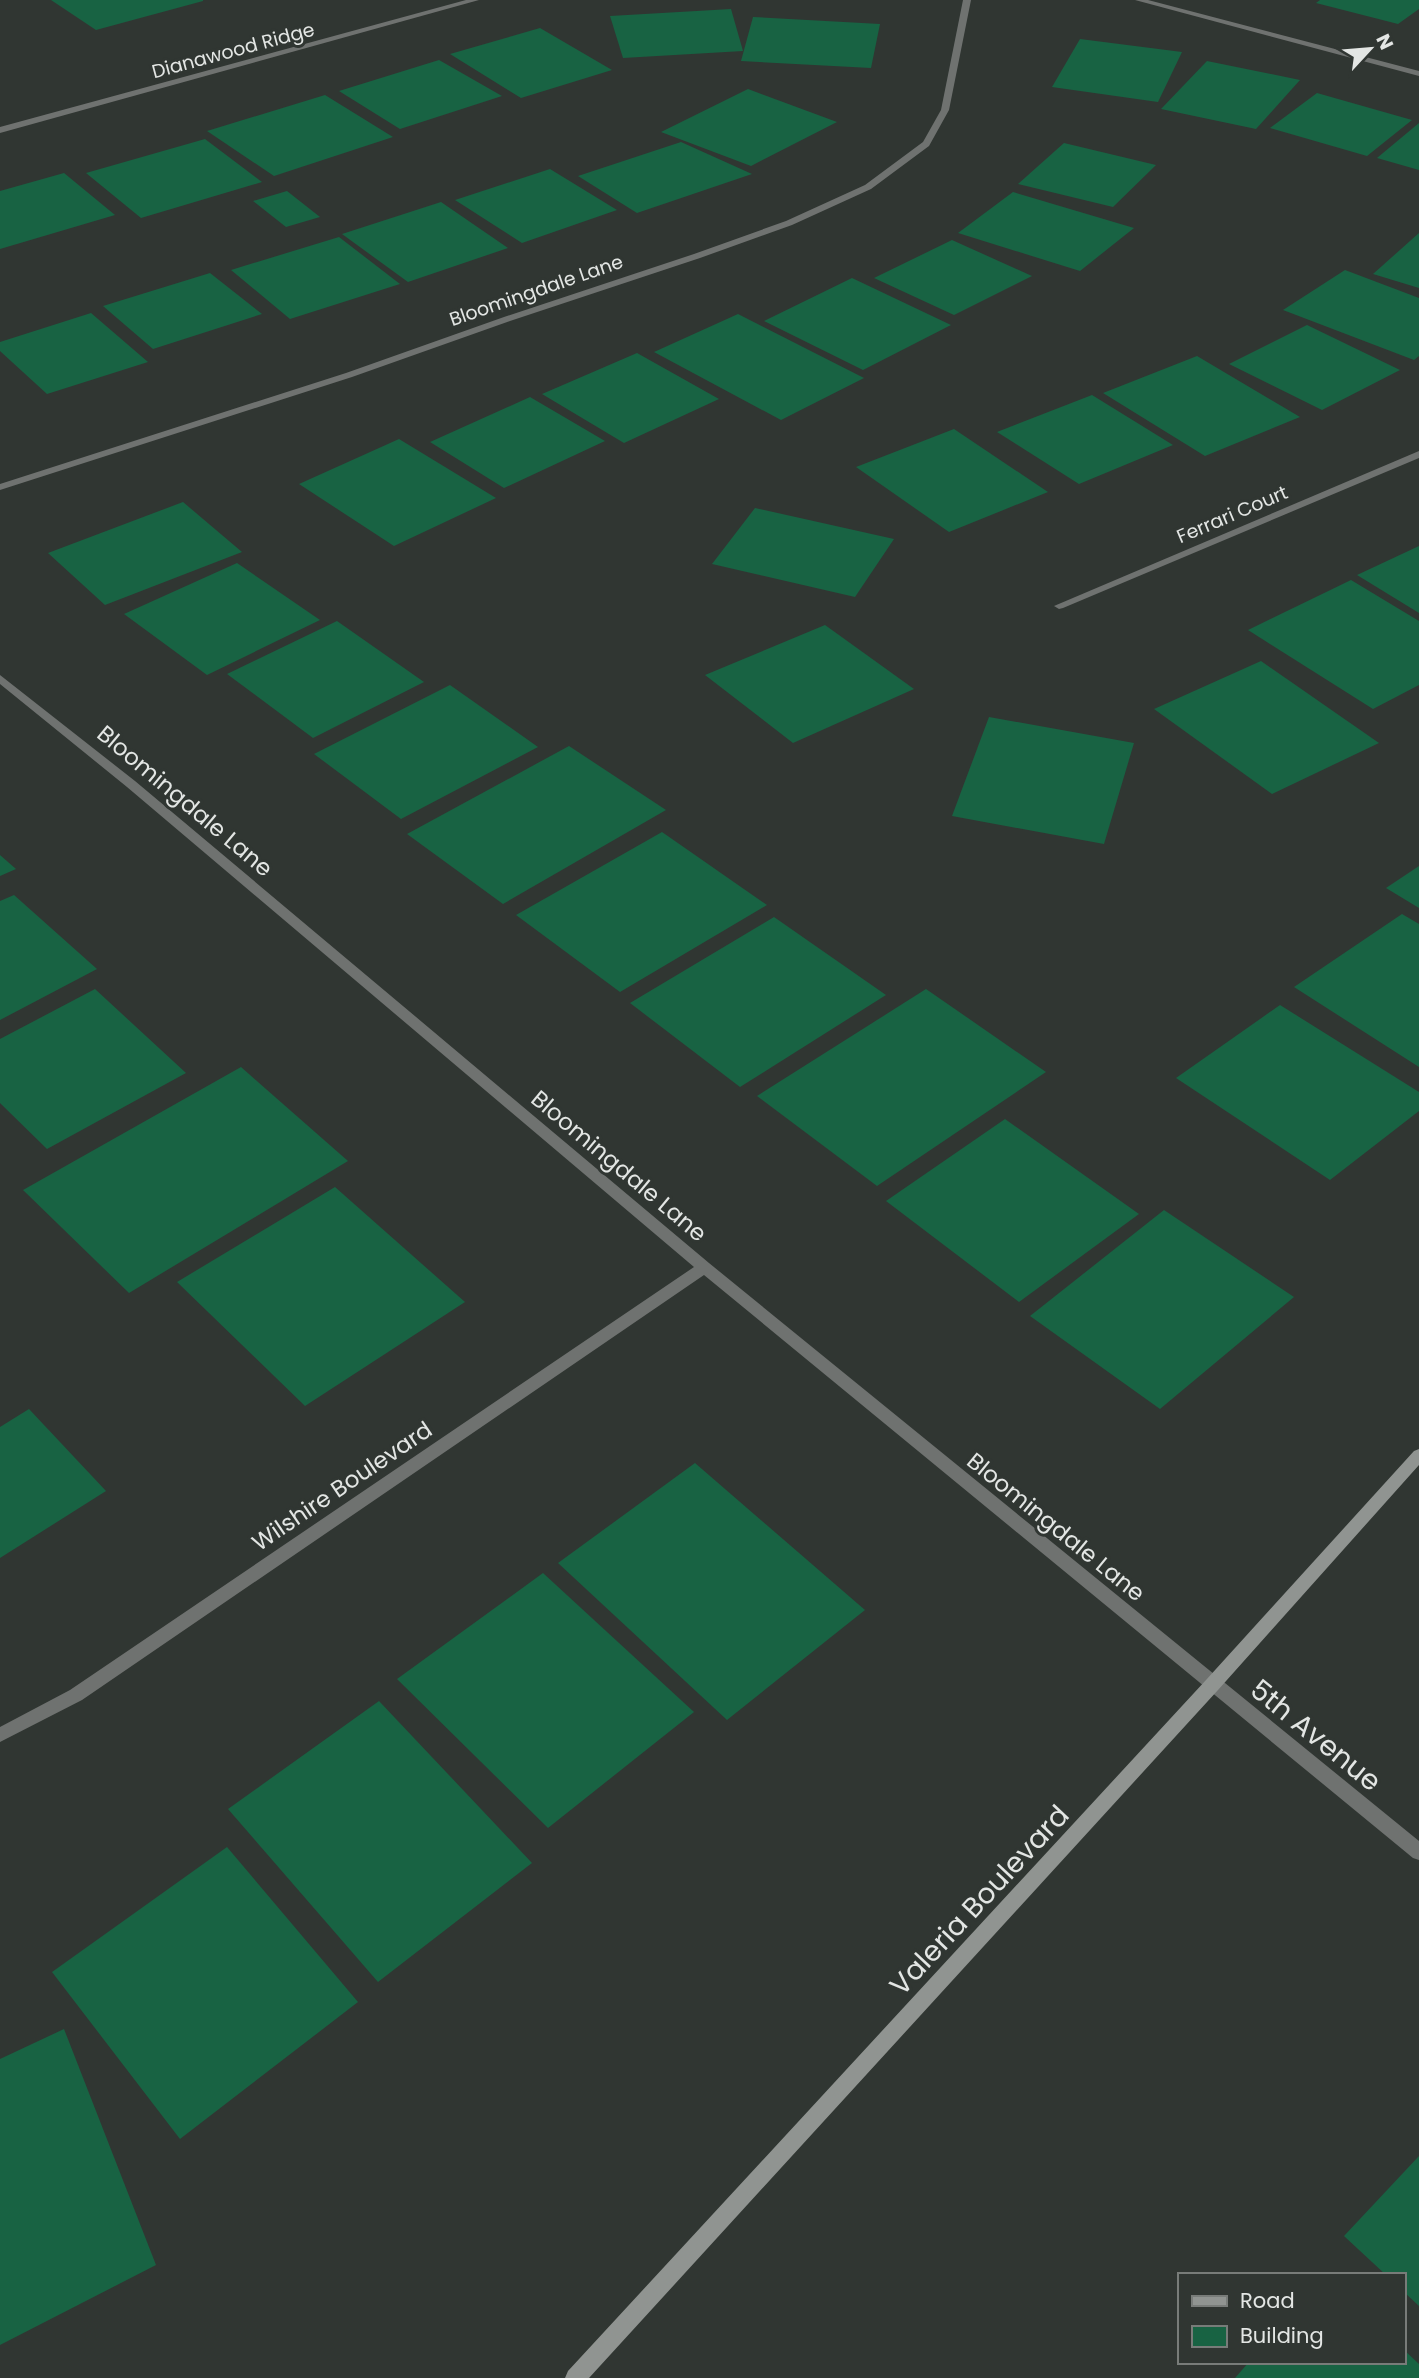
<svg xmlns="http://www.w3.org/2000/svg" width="1419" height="2378" font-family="Poppins,sans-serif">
  <rect width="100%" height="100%" fill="#303632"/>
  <g fill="#186343">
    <polygon points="51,0 203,0 203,1 96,30"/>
    <polygon points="1320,0 1419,0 1419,9 1398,24 1316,3"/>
    <polygon points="731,9 743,51 623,58 610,16"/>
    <polygon points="753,17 880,24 871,68 741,61"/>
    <polygon points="540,28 612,70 521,98 450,54"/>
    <polygon points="1080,39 1182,52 1158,102 1052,87"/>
    <polygon points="439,60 502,96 400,129 339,91"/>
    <polygon points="1207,61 1300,80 1256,129 1161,109"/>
    <polygon points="748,89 837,122 751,166 661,132"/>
    <polygon points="1317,93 1412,120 1367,156 1270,128"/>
    <polygon points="325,95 393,137 274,176 207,131"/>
    <polygon points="1419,123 1419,170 1377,158"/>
    <polygon points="205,139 262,182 141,218 86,173"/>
    <polygon points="681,142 752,174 637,213 578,176"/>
    <polygon points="1064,143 1156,165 1113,207 1018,184"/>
    <polygon points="550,169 617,210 522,243 455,200"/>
    <polygon points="64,173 115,215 0,249 0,191"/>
    <polygon points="287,191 320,217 286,227 253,201"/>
    <polygon points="1013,192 1134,228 1080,271 958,233"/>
    <polygon points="441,202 508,248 408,282 342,234"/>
    <polygon points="1419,233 1419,288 1373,274"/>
    <polygon points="339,237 400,284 290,319 231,270"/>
    <polygon points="952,240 1032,276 954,315 874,278"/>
    <polygon points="1345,270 1419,298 1419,356 1414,360 1283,310"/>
    <polygon points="210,273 262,314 153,349 103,306"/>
    <polygon points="852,278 951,325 863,370 764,321"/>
    <polygon points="91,313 148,362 47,394 0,351 0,342"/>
    <polygon points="738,314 864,378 781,420 654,352"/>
    <polygon points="1307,325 1400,370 1322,410 1229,364"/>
    <polygon points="637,353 719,399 624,443 542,394"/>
    <polygon points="1197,356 1300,417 1205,456 1103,393"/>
    <polygon points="1092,395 1173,445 1079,484 997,432"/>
    <polygon points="530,397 605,441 504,488 430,442"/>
    <polygon points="954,429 1048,492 949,532 856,467"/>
    <polygon points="399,439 496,498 394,546 299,484"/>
    <polygon points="183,502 242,552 105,605 48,553"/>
    <polygon points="755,508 894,539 855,597 712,564"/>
    <polygon points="1419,546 1419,613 1357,575"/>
    <polygon points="237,563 320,620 207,675 124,614"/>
    <polygon points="1351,580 1419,621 1419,685 1373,709 1248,630"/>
    <polygon points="337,621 424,682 313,738 227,674"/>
    <polygon points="825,625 914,689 793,743 705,675"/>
    <polygon points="1261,661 1379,743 1272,794 1154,709"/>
    <polygon points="450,685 538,747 401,819 314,754"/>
    <polygon points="989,717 1134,743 1104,844 952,816"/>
    <polygon points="569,746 666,810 503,904 407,834"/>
    <polygon points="662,832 767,905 620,992 516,915"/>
    <polygon points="0,855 16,869 0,876"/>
    <polygon points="1419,866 1419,908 1386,888"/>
    <polygon points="14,895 97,969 0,1020 0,901"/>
    <polygon points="1402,914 1419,924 1419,1067 1294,987"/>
    <polygon points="774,917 886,995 740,1087 630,1003"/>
    <polygon points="95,989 186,1073 47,1149 0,1103 0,1039"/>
    <polygon points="926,989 1046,1072 877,1186 757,1096"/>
    <polygon points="1280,1005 1419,1092 1419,1111 1330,1180 1176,1078"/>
    <polygon points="241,1067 348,1161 129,1293 23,1190"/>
    <polygon points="1005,1119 1139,1214 1019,1302 886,1201"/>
    <polygon points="335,1187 465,1302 305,1406 177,1282"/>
    <polygon points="1164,1210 1294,1297 1160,1409 1030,1316"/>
    <polygon points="29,1409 106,1491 0,1558 0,1427"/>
    <polygon points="695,1463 865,1610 727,1720 558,1563"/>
    <polygon points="543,1573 694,1712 548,1828 397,1679"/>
    <polygon points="379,1701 532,1863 378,1982 228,1809"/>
    <polygon points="227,1847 358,2002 180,2139 52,1972"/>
    <polygon points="64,2029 156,2265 0,2345 0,2059"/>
    <polygon points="1419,2156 1419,2306 1403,2291 1403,2275 1386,2275 1344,2236"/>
    <polygon points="1403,2349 1419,2364 1419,2378 1235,2378 1249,2362 1403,2362"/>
  </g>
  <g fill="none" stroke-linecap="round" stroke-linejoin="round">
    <g fill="#6f7270" fill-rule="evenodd">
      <polygon points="466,0 479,0 0,133 0,127"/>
      <polygon points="963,0 971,0 949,110 929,146 871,189 792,225 700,258 510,321 352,377 0,490 0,484 346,373 504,317 694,254 786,221 865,185 923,142 941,110"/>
      <polygon points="1135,0 1148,0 1419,71 1419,76"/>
      <polygon points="1419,451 1419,458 1063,608 1059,609 1054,606"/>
      <polygon points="0,675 135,781 709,1263 1419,1841 1419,1860 1413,1858 704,1275 82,1700 0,1742 0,1727 70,1690 694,1267 127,787 0,684"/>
    </g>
    <polygon fill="#909491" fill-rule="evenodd" points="1419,1449 1419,1465 1218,1690 589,2378 565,2378 568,2371 1206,1680 1414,1451"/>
  </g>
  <g text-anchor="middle" stroke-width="6" stroke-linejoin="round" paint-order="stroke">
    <g font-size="19" fill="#e3e6e4" stroke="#303632">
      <text transform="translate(233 50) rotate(-15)" y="7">Dianawood Ridge</text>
      <text transform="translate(536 290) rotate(-19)" y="7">Bloomingdale Lane</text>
      <text transform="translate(1232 514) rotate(-23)" y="7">Ferrari Court</text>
    </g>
    <g font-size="23" fill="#e3e6e4" stroke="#303632">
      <text transform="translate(185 801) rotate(40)" y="8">Bloomingdale Lane</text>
      <text transform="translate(619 1166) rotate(40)" y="8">Bloomingdale Lane</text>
      <text transform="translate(342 1486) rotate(-34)" y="8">Wilshire Boulevard</text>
      <text transform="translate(1056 1527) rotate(39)" y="8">Bloomingdale Lane</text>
    </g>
    <g font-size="28" fill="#e3e6e4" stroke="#303632">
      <text transform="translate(1316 1735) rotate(39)" y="10">5th Avenue</text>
      <text transform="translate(979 1900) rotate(-47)" y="10">Valeria Boulevard</text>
    </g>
  </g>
  <rect x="1178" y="2273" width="228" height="91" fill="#303632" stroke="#787c79" stroke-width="2"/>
  <rect x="1192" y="2296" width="35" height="10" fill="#909491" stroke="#787c79" stroke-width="2"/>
  <text x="1240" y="2308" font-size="21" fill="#e3e6e4">Road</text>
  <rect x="1192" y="2326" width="35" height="21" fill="#186343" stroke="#787c79" stroke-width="2"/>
  <text x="1240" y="2343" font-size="21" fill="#e3e6e4">Building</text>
  <g transform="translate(1370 49) rotate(64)" stroke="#303632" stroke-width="5" paint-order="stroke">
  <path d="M0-5L12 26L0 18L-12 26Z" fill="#e3e6e4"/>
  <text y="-10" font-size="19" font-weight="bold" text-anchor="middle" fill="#e3e6e4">N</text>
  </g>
</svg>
